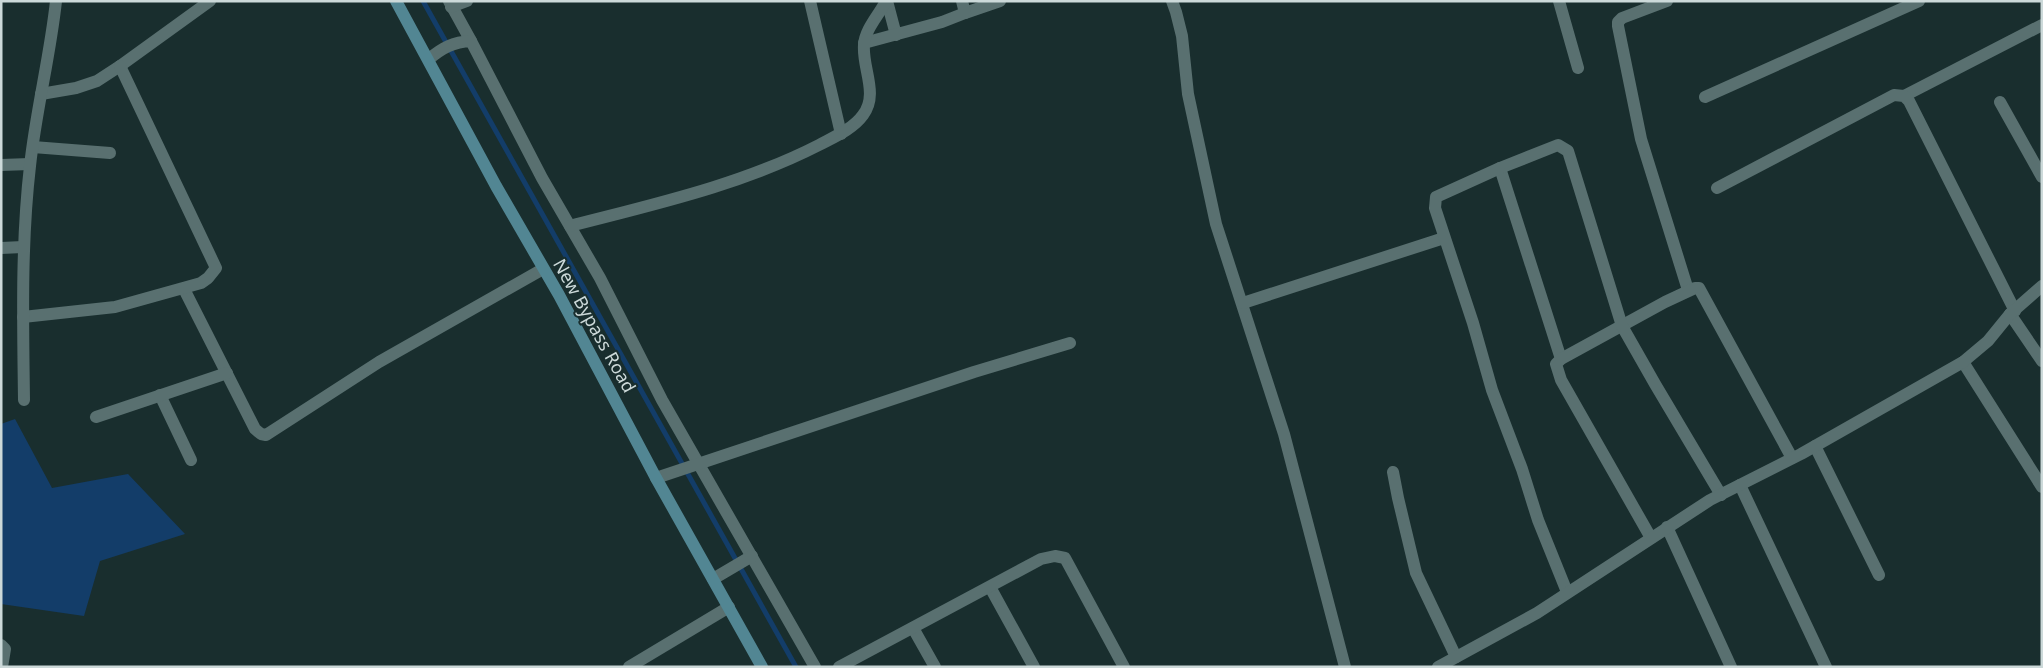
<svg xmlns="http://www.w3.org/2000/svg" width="2043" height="668" font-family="'Noto Sans',sans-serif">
  <rect width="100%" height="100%" fill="#192e2e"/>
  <polygon fill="#133d69" points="15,419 52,488 128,474 185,534 100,561 84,616 1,604 1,424"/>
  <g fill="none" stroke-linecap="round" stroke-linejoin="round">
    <polyline stroke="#133d69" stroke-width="5" points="423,1 796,667"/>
    <g stroke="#597070" stroke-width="12">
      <polyline points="449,1 471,41"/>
      <polyline points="810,1 841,134"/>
      <polyline points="887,1 896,35"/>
      <polyline points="1172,1 1176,12 1182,36 1188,94 1216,224 1284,434 1345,667"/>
      <polyline points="1559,1 1578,68"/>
      <polyline points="1667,1 1622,18 1618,22 1618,26 1641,139 1688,290"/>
      <polyline points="451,7 467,1"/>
      <polyline points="965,13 1000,1"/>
      <polyline points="864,43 942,22 965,13 962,1"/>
      <path d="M429,59c13,-11 24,-17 42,-18l71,137 58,100 62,122 153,267"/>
      <polyline points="41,94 76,88 97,81 120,66 210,1"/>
      <polyline points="1904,96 2042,25"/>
      <polyline points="1705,97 1919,1"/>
      <polyline points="2000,102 2042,177"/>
      <polyline points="33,147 110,153"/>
      <polyline points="1,165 30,164"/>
      <polyline points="1500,168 1561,359"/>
      <polyline points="1717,188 1894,95 1904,96 1909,101 2015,311"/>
      <path d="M570,226c85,-22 171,-41 249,-81 15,-8 34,-16 44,-30 16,-21 -1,-47 1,-70 1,-16 15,-30 22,-44"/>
      <polyline points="1,248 23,247"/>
      <polyline points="184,289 255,429 261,434 266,435 379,362 543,269"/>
      <polyline points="1243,303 1444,238"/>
      <polyline points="2010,314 2042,361"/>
      <polyline points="23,317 115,307 201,283 208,278 216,268 120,66"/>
      <polyline points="1963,362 2042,487"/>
      <polyline points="160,395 191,460"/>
      <path d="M24,400c-1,-78 -3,-156 6,-234 6,-56 20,-109 26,-165"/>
      <polyline points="96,417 227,373"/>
      <polyline points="1815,446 1879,575"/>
      <polyline points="1393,472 1398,498 1416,573 1456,657"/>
      <polyline points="656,478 974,372 1070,343"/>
      <polyline points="1740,485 1826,667"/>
      <polyline points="1667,527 1731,667"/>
      <polyline points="1651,538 1561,380 1556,364 1561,359 1665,302 1695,288 1699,288 1792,458"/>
      <polyline points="713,579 752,556"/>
      <polyline points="990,587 1034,667"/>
      <polyline points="1567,592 1538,520 1522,469 1492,390 1473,323 1435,208 1436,197 1500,168 1558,145 1568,151 1622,326 1655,384 1721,495"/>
      <polyline points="913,628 935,667"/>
      <polyline points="1,645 5,649 2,667"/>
      <polyline points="629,667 729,607"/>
      <polyline points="839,667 1041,559 1055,556 1065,558 1124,667"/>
      <polyline points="1438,667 1537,613 1710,500 1801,454 1963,362 1988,341 2010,314 2042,286"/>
    </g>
    <polyline stroke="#528693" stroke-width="12" points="396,1 496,186 559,295 656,478 762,667"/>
  </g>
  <g text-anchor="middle" stroke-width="4" stroke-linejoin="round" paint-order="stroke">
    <g font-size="18" fill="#ccd9d9" stroke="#192e2e">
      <text transform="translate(594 326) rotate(61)" y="6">New Bypass Road</text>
    </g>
  </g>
  <rect width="2043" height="668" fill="none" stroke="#ccd9d9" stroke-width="5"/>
</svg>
